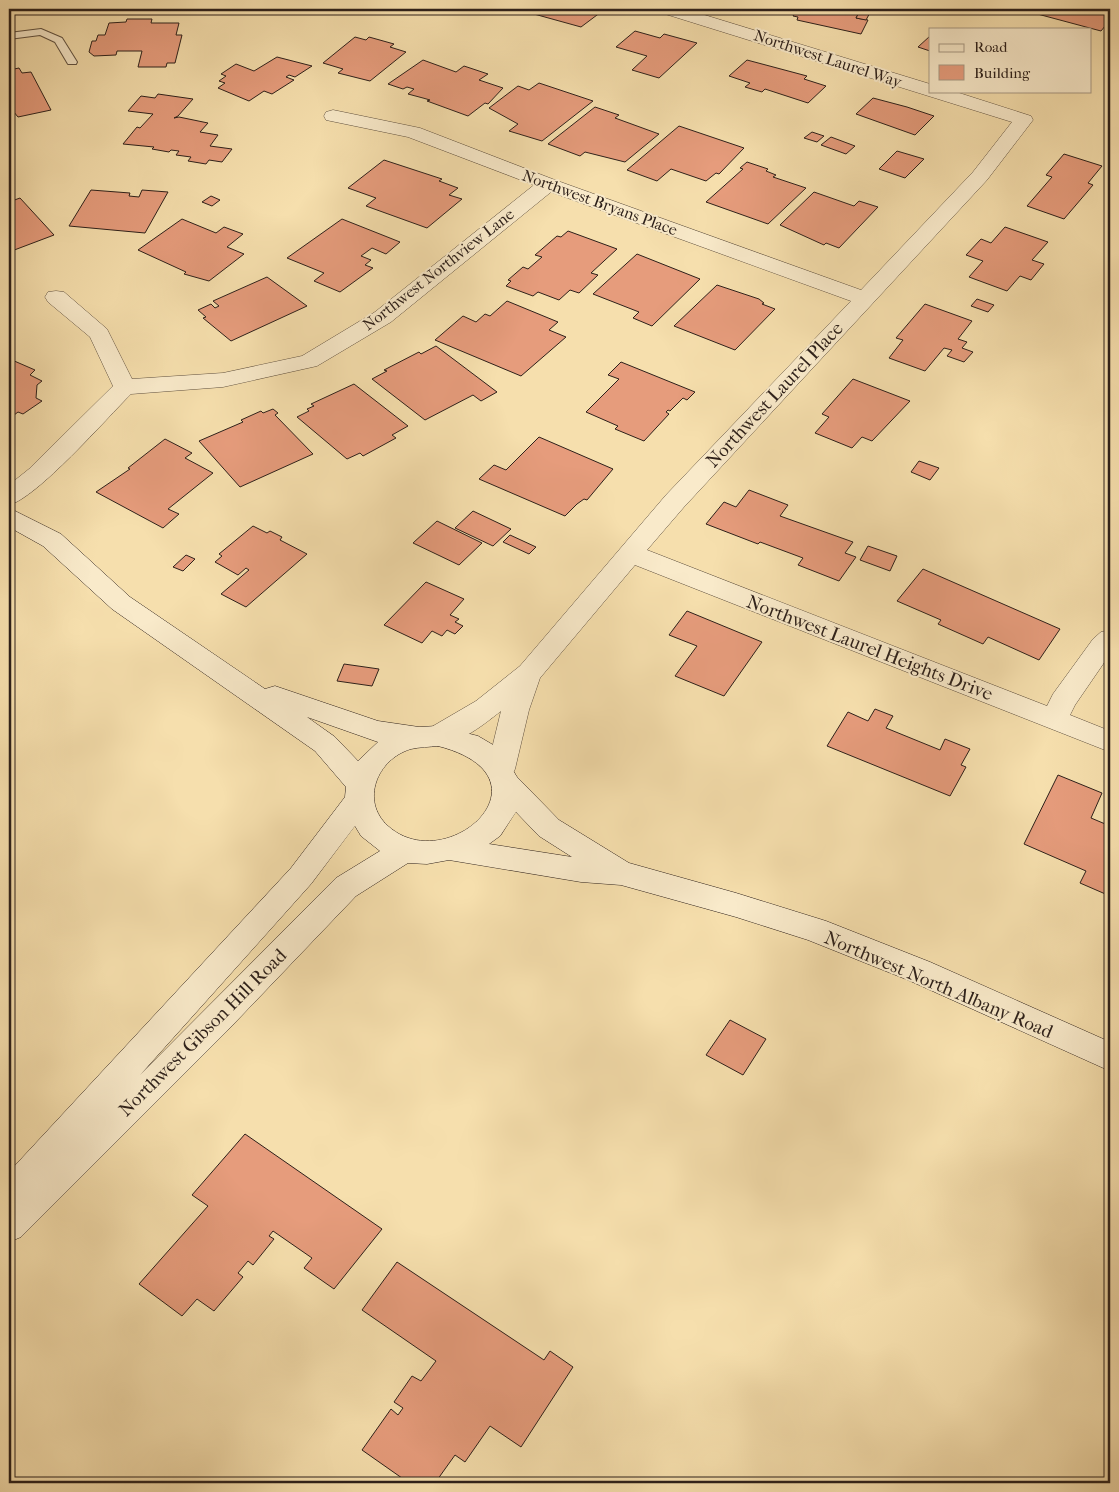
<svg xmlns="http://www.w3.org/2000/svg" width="1119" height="1492" font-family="'IM FELL French Canon',serif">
  <rect width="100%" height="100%" fill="#f6dfad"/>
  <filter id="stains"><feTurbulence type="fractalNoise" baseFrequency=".004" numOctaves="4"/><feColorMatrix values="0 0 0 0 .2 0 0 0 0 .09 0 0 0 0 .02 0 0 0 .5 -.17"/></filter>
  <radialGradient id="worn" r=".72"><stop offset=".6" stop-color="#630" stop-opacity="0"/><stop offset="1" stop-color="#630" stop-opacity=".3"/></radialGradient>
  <g fill="#e69c7c" stroke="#2d201a">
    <polygon points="528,9 590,9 601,12 581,27 534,14 536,12"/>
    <polygon points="797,9 861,9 856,18 868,20 861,34 797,20 798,17 793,16"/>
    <polygon points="861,9 872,9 866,20 856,18"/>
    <polygon points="1029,9 1083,9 1110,16 1110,20 1101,31 1030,12 1032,10"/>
    <polygon points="127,19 152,19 151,23 179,23 176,35 182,35 175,63 167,63 166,67 138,67 142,51 117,51 116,55 94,56 89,52 92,41 96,41 98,35 105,35 109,23 126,22"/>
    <polygon points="635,31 660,38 664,34 697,43 659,78 632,70 647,56 616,47"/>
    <polygon points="930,36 930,51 918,47"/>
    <polygon points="355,37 366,40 369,37 394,44 390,47 406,52 370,81 338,73 343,69 323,63"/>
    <polygon points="277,57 312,66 295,77 289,75 286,77 294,80 272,94 264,91 249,101 218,88 225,83 219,81 226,76 221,74 236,64 254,71"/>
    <polygon points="423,60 456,72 464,66 488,74 479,80 503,88 488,104 485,103 468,116 427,101 430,100 423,98 408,94 414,89 407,87 403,89 388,84"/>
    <polygon points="747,60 807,76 804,79 826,86 808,103 765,89 762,92 745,87 750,83 729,76"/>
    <polygon points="19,68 22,73 31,72 51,110 18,117 13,111 9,101 9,70"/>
    <polygon points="539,83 593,101 542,141 509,131 518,124 489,108 518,86 529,90"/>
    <polygon points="158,94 193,99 178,116 174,118 179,117 208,123 200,132 218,135 210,146 232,149 222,162 209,160 206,164 188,161 191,157 176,155 179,151 171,150 169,152 152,149 154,147 123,144 137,127 140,128 153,114 128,111 141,96 155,98"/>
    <polygon points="873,98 907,107 934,116 915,135 856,114"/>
    <polygon points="595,107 619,115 615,118 659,134 625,162 585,152 580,156 548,144"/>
    <polygon points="679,126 744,148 719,174 716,173 706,181 671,169 657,181 627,170"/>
    <polygon points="812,132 824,136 817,142 804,138"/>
    <polygon points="831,137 855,146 846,154 821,145"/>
    <polygon points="897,151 924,159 905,178 879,169"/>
    <polygon points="1064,154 1102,166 1088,183 1093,185 1064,219 1027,206 1052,177 1046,175"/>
    <polygon points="384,160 442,179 439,181 458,188 449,195 462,199 427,228 366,206 376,198 348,188"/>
    <polygon points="747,162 768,169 766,171 776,175 773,177 806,188 768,224 706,202 743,169 740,168"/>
    <polygon points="91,190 130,193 129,196 139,197 142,190 168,192 145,233 69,226"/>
    <polygon points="814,192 854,206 859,201 878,207 839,248 826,243 824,245 780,225"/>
    <polygon points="211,196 220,200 212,206 202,202"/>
    <polygon points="20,198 54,235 9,252 9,202"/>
    <polygon points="182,219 216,233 224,227 243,234 227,247 244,254 209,281 184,274 186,272 138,250"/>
    <polygon points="342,219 400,242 386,254 372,248 361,256 371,260 365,265 373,268 340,292 314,281 324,273 287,258"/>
    <polygon points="1005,227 1048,242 1032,260 1044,264 1031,280 1020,276 1007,291 969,277 983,261 966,255 981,239 991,243"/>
    <polygon points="568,231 617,249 591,273 598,275 579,293 570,290 559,300 538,292 533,296 506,286 511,281 508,280 523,267 528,269 542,257 535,255 557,236 561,237"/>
    <polygon points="637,254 700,279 652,326 633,318 639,312 593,294"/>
    <polygon points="267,277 307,306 231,341 203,318 206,317 198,310 211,304 215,308 219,306 213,301"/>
    <polygon points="717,285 759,299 764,303 762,304 775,309 735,350 674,326"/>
    <polygon points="977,299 994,305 988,312 971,306"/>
    <polygon points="507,301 558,322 549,330 566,337 521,376 435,340 463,316 476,322 485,314 490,316"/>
    <polygon points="925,304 972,321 958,339 967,342 962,348 973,352 964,362 947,356 952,350 944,348 925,371 889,358 903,340 896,338"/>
    <polygon points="436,346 497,392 481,401 473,395 425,420 372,379 387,371 384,370 419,352 421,354"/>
    <polygon points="12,360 35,370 30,375 42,381 37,385 36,398 42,401 23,414 18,412 9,419 9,362"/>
    <polygon points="621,362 695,392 687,400 683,398 670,411 668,410 666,412 669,414 644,441 615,429 618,426 586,412 619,379 608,375"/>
    <polygon points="853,379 910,401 872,441 862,437 852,448 815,433 829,417 822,414"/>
    <polygon points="354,384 408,426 392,435 396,438 363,456 360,453 347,459 297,417 309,411 307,409 314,406 311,404"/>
    <polygon points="273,409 278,413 275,415 313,454 240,487 199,441 243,422 241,420 261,411 263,413"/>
    <polygon points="539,437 613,469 587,500 584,499 577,504 565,516 479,479 494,465 506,470"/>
    <polygon points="165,439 192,453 185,458 213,473 168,509 179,514 163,528 96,492 130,469 128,468"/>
    <polygon points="919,461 939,468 930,480 911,472"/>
    <polygon points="749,490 788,505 780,516 853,542 845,553 856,557 839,581 798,565 803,558 760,542 758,544 706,524 724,502 736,507"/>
    <polygon points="473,511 511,529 493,546 455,528"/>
    <polygon points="437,521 482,543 459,565 413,543"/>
    <polygon points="253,526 267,533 270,531 282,537 280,540 307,554 246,607 221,594 249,570 246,568 238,575 215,562 222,556 219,554"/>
    <polygon points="510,535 536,547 529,554 503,542"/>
    <polygon points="868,546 897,556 890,571 860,560"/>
    <polygon points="186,555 195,559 183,571 173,567"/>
    <polygon points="923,569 1060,629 1039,660 988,637 983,644 938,624 941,620 897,601"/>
    <polygon points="426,582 464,599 450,615 459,619 455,622 463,626 455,634 447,630 442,636 432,631 422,643 384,625"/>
    <polygon points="687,611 762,642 724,696 675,676 697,646 669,635"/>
    <polygon points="344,664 379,669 372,686 337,681"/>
    <polygon points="875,709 893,716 886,728 940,750 945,739 970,749 961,765 966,767 950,796 827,746 848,712 868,721"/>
    <polygon points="1058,775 1102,793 1091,818 1110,826 1110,896 1080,883 1086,871 1024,844"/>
    <polygon points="730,1020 766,1039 743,1075 706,1055"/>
    <polygon points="245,1134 382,1229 334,1289 304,1268 312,1258 273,1231 269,1236 274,1239 253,1265 248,1261 238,1273 243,1277 214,1311 197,1299 182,1316 139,1284 208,1206 192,1195"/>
    <polygon points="397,1262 544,1360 550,1351 573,1367 521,1447 490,1426 465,1462 455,1455 435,1483 409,1483 362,1450 391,1409 398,1415 403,1408 394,1402 412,1376 421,1381 436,1361 362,1310"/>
  </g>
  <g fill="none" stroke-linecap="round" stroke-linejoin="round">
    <g stroke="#5f503f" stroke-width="2">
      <polygon id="lane" points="41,29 62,38 77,62 76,64 68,64 55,42 40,35 9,39 9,33"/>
    </g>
    <g stroke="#5f503f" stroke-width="1">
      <path id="street" d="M659,9h26l245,75v7h23l78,25 2,4 -46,60 -303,327 -37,43 400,156 6,-12 40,-55 8,-7 9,-2v24l-35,51 -5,10 40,16v21l-475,-187 -95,113 -11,32 -14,59 -4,8 -10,3 -10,-3 -4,-8 14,-58c-18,14 -49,40 -73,32l-4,-7 4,-7 48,-28 44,-35 146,-171 185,-194 -300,-109 -160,130 -74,44 -94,21 -92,7c-24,24 -94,104 -122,111v-20l20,-16 84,-83 -23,-49 -42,-35 -3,-5 3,-5 8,-1 8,1 43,37 25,50 91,-6 79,-17 73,-44 159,-127 -126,-48 -82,-17 -2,-4 2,-4 7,-2 87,18 135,52 306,110 112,-118 39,-50 -350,-109z"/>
    </g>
    <g stroke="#2d201a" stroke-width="1">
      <path id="secondary" d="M9,508l52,26 69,63 135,92 10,-3 103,35 41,6 19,-1 40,10 22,13 17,28 42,43 70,43 107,30 90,28 104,41 180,80v29l-202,-91 -100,-40 -72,-23 -115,-32 -40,-3 -132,-22 -22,4 -19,-1 -52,33 -129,135 -206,206 -12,5v-70l282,-304 54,-71 1,-10 -31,-36 -203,-142 -69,-63 -34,-19zM307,717l71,25 -20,19 -23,-24zM438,746c121,31 9,133 -50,80 -28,-25 -11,-67 23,-77 9,-2 18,-2 27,-3zM516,812l23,24 33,21 -83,-13 11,-8zM355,826l6,10 19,15 -44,27 -196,197 171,-191z"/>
    </g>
    <use href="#lane" fill="#f9eaca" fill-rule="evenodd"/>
    <use href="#street" fill="#f9eaca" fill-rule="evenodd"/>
    <use href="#secondary" fill="#f9eaca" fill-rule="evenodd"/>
  </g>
  <g text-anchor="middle" stroke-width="4" stroke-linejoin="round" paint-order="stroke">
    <g font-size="16" fill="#2d201a" stroke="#f9eaca">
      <text transform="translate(828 58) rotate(18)" y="6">Northwest Laurel Way</text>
      <text transform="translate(600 202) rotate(20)" y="6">Northwest Bryans Place</text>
      <text transform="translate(438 269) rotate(-38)" y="6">Northwest Northview Lane</text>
    </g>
    <g font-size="19" fill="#2d201a" stroke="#f9eaca">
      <text transform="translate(774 394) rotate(-47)" y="7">Northwest Laurel Place</text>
      <text transform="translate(870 647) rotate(21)" y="7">Northwest Laurel Heights Drive</text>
      <text transform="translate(939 984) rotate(23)" y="7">Northwest North Albany Road</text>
      <text transform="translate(202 1032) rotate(-45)" y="7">Northwest Gibson Hill Road</text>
    </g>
  </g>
  <rect width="1119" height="1492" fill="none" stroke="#f6dfad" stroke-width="30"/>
  <rect x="10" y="10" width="1099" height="1472" fill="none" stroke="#2d201a" stroke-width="2.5"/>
  <rect x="15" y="15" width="1089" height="1462" fill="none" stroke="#2d201a"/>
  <rect x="929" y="28" width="162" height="65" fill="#f9eaca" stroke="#a79984"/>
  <rect x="939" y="44" width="25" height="8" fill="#f9eaca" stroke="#a79984"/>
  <text x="974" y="52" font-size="15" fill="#2d201a">Road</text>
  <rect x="939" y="65" width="25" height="15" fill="#e69c7c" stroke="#a79984"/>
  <text x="974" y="78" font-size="15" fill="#2d201a">Building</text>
  <rect width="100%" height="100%" filter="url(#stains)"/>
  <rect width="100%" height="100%" fill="url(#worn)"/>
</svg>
